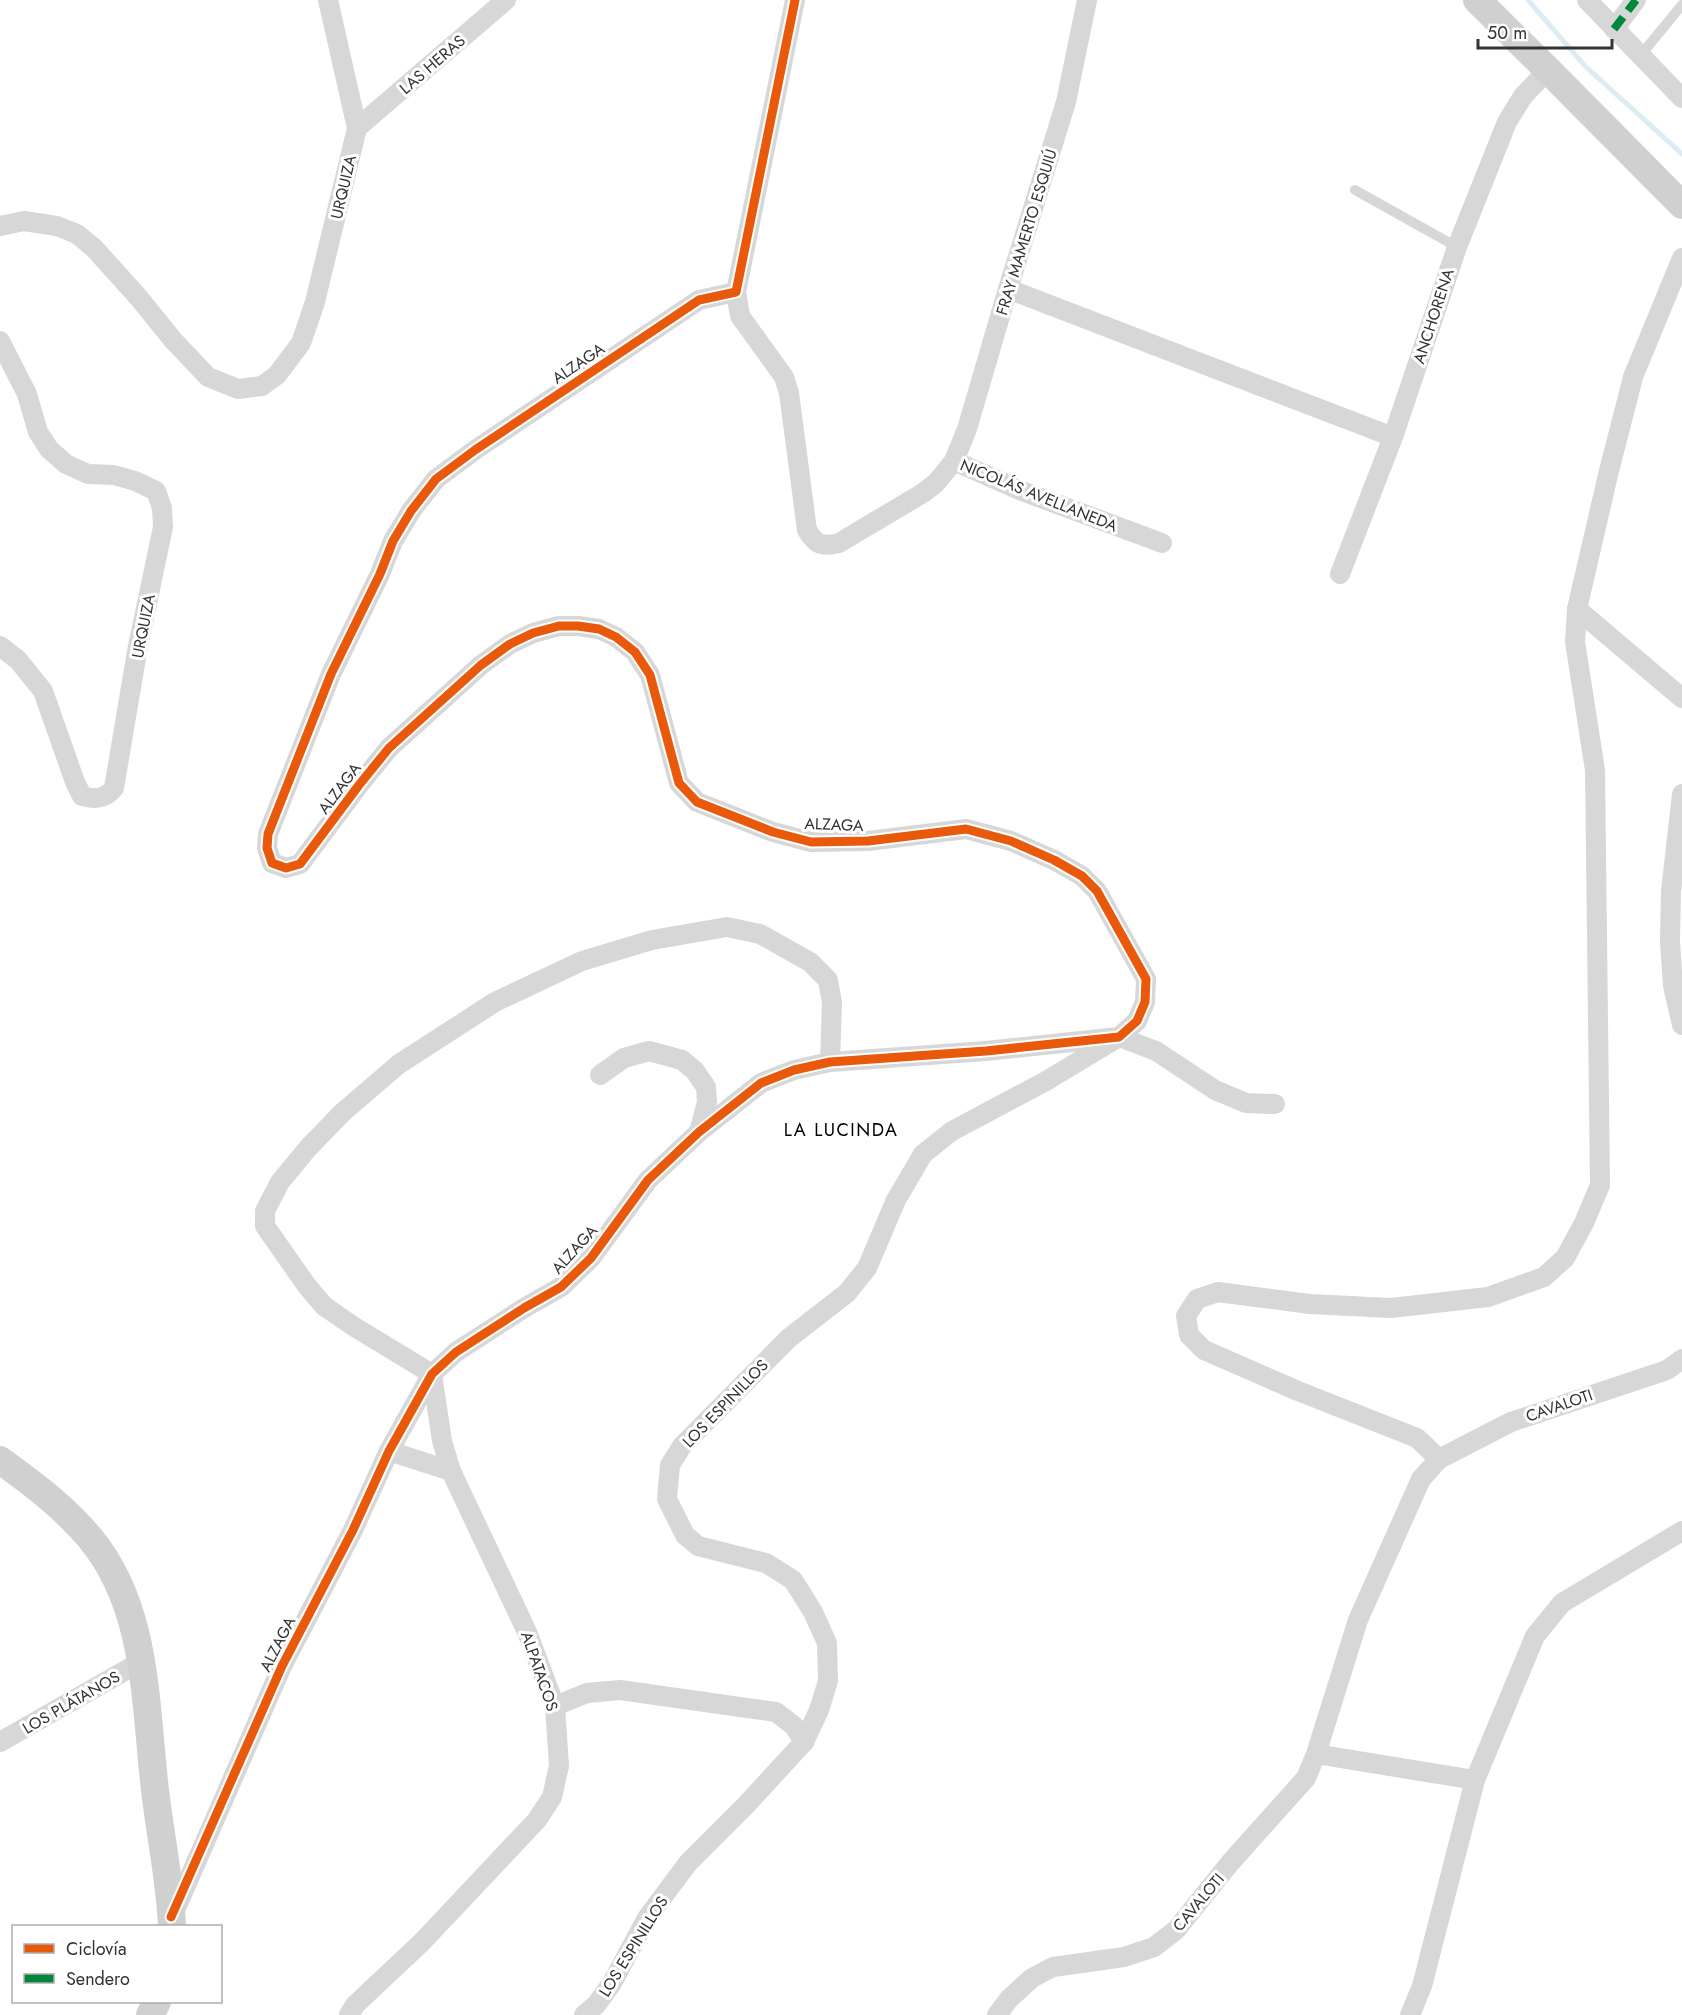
<svg xmlns="http://www.w3.org/2000/svg" width="1682" height="2015" font-family="Jost,sans-serif">
  <rect width="100%" height="100%" fill="#fff"/>
  <g fill="none" stroke-linecap="round" stroke-linejoin="round">
    <polyline stroke="#ddebf3" stroke-width="5" points="1528,0 1585,66 1682,154"/>
    <g stroke="#d7d7d7" stroke-width="10">
      <polyline points="1640,56 1682,5"/>
      <polyline points="1355,190 1457,247"/>
    </g>
    <g stroke="#d7d7d7" stroke-width="20">
      <polyline points="1587,0 1682,98"/>
      <polyline points="1614,29 1636,0"/>
      <polyline points="357,128 506,0"/>
      <polyline points="0,226 24,221 57,226 77,234 94,248 139,298 173,340 208,377 238,389 262,386 277,375 301,343 315,302 357,128 328,0"/>
      <polyline points="1682,258 1633,377 1608,475 1577,609 1682,698"/>
      <polyline points="1008,289 1393,437"/>
      <path d="M736,292l4,24 44,61 5,16 18,137c9,15 15,17 32,13l84,-50 13,-10 18,-22 68,30 140,52"/>
      <path d="M0,341l27,53 11,38 11,17 17,15 22,10 26,1 21,6 21,10 6,17 1,19 -25,119 -24,142c-9,11 -19,12 -32,8l-7,-14 -32,-91 -25,-31 -18,-14"/>
      <polyline points="954,461 967,429 1008,289 1066,102 1087,0"/>
      <polyline points="1340,574 1393,437 1457,247 1507,122 1523,96 1548,70"/>
      <polyline points="1682,794 1671,891 1670,942 1673,986 1682,1025"/>
      <polyline points="600,1075 624,1058 649,1051 682,1060 695,1071 706,1087 707,1102 699,1132"/>
      <polyline points="1439,1459 1511,1422 1667,1370 1682,1359"/>
      <polyline points="451,1471 442,1441 432,1374 353,1326 324,1306 307,1286 265,1226 265,1211 280,1182 308,1148 343,1112 399,1064 495,1002 582,961 652,940 727,927 760,934 810,962 828,980 832,1003 830,1062"/>
      <polyline points="555,1706 587,1693 620,1690 776,1712 794,1726 804,1742"/>
      <polyline points="0,1742 142,1661"/>
      <polyline points="1316,1754 1475,1780"/>
      <polyline points="173,1915 282,1666 353,1530 389,1451 432,1374 456,1352 524,1308 561,1287 591,1258 648,1180 699,1132 761,1083 794,1070 830,1062 986,1051 1119,1037 1137,1021 1145,1002 1146,979 1097,891 1082,876 1054,860 1011,841 966,829 868,841 811,842 773,832 697,802 679,783 650,675 635,652 616,637 599,629 578,626 559,626 533,633 510,644 481,665 389,748 359,785 300,864 286,868 272,863 267,848 268,834 331,674 380,574 393,541 411,511 436,479 475,450 699,300 736,292 795,0"/>
      <polyline points="349,2015 355,2005 422,1942 537,1820 552,1797 559,1766 555,1706 527,1632 451,1471 389,1451"/>
      <polyline points="584,2015 596,2005 612,1983 647,1918 688,1863 746,1805 804,1742 819,1710 828,1681 827,1643 813,1612 793,1580 766,1563 698,1546 685,1535 667,1499 670,1465 682,1446 789,1338 847,1293 867,1268 896,1200 923,1154 952,1131 1046,1081 1119,1037 1156,1051 1215,1090 1246,1103 1275,1104"/>
      <polyline points="997,2015 1009,1999 1032,1978 1053,1967 1124,1957 1154,1947 1176,1930 1230,1863 1306,1778 1316,1754 1358,1620 1421,1479 1439,1459 1417,1438 1298,1391 1204,1350 1189,1335 1186,1316 1197,1299 1218,1292 1310,1304 1391,1308 1488,1297 1544,1277 1565,1258 1584,1223 1600,1185 1595,770 1575,642 1577,609"/>
      <polyline points="1410,2015 1422,1986 1475,1780 1535,1636 1562,1603 1682,1531"/>
    </g>
    <g stroke="#d0d0d0" stroke-width="28">
      <polyline points="1477,0 1548,70 1682,205"/>
      <path d="M0,1460c32,23 64,47 90,78 56,67 55,160 64,243 5,49 16,97 18,145"/>
      <polyline points="150,2015 157,2002"/>
    </g>
    <polyline stroke="#00873e" stroke-width="8" stroke-dasharray="15 8" stroke-linecap="butt" points="1614,29 1636,0"/>
    <g stroke="#fff" stroke-width="13">
      <polyline id="cycleway" points="171,1917 282,1666 353,1530 389,1451 432,1374 456,1352 524,1308 561,1287 591,1258 648,1180 699,1132 761,1083 794,1070 830,1062 986,1051 1119,1037 1137,1021 1145,1002 1146,979 1097,891 1082,876 1054,860 1011,841 966,829 868,841 811,842 773,832 697,802 679,783 650,675 635,652 616,637 599,629 578,626 559,626 533,633 510,644 481,665 389,748 359,785 300,864 286,868 272,863 267,848 268,834 331,674 380,574 393,541 411,511 436,479 475,450 699,300 736,292 795,0"/>
    </g>
    <use href="#cycleway" stroke="#e8590c" stroke-width="9"/>
  </g>
  <g text-anchor="middle" stroke-width="6" stroke-linejoin="round" paint-order="stroke">
    <g font-size="16" fill="#333" stroke="#fff">
      <text transform="translate(432 64) rotate(-41)" y="6">LAS HERAS</text>
      <text transform="translate(343 187) rotate(-77)" y="6">URQUIZA</text>
      <text transform="translate(1026 232) rotate(-73)" y="6">FRAY MAMERTO ESQUIÚ</text>
      <text transform="translate(1433 316) rotate(-72)" y="6">ANCHORENA</text>
      <text transform="translate(578 363) rotate(-34)" y="6">ALZAGA</text>
      <text transform="translate(1039 495) rotate(22)" y="6">NICOLÁS AVELLANEDA</text>
      <text transform="translate(143 626) rotate(-79)" y="6">URQUIZA</text>
      <text transform="translate(339 788) rotate(-53)" y="6">ALZAGA</text>
      <text transform="translate(834 824) rotate(2)" y="6">ALZAGA</text>
      <text transform="translate(574 1249) rotate(-48)" y="6">ALZAGA</text>
      <text transform="translate(725 1403) rotate(-46)" y="6">LOS ESPINILLOS</text>
      <text transform="translate(1559 1405) rotate(-19)" y="6">CAVALOTI</text>
      <text transform="translate(277 1644) rotate(-63)" y="6">ALZAGA</text>
      <text transform="translate(540 1671) rotate(71)" y="6">ALPATACOS</text>
      <text transform="translate(71 1702) rotate(-30)" y="6">LOS PLÁTANOS</text>
      <text transform="translate(1198 1902) rotate(-50)" y="6">CAVALOTI</text>
      <text transform="translate(633 1946) rotate(-58)" y="6">LOS ESPINILLOS</text>
    </g>
    <g font-size="18" letter-spacing="1.5" fill="#000" stroke="#fff">
      <text x="841" y="1136">LA LUCINDA</text>
    </g>
  </g>
  <rect x="12" y="1925" width="210" height="78" fill="#ffffff" stroke="#adadad" stroke-width="1.5"/>
  <rect x="24" y="1944" width="30" height="9" fill="#e8590c" stroke="#adadad" stroke-width="1.5"/>
  <text x="66" y="1955" font-size="18" fill="#333333">Ciclovía</text>
  <rect x="24" y="1974" width="30" height="9" fill="#00873e" stroke="#adadad" stroke-width="1.5"/>
  <text x="66" y="1985" font-size="18" fill="#333333">Sendero</text>
  <path d="M1478 39v9h134v-9" fill="none" stroke="#333333" stroke-width="3"/>
  <text x="1487" y="39" font-size="18" fill="#333333" stroke="#ffffff" stroke-width="4.5" paint-order="stroke">50 m</text>
</svg>
